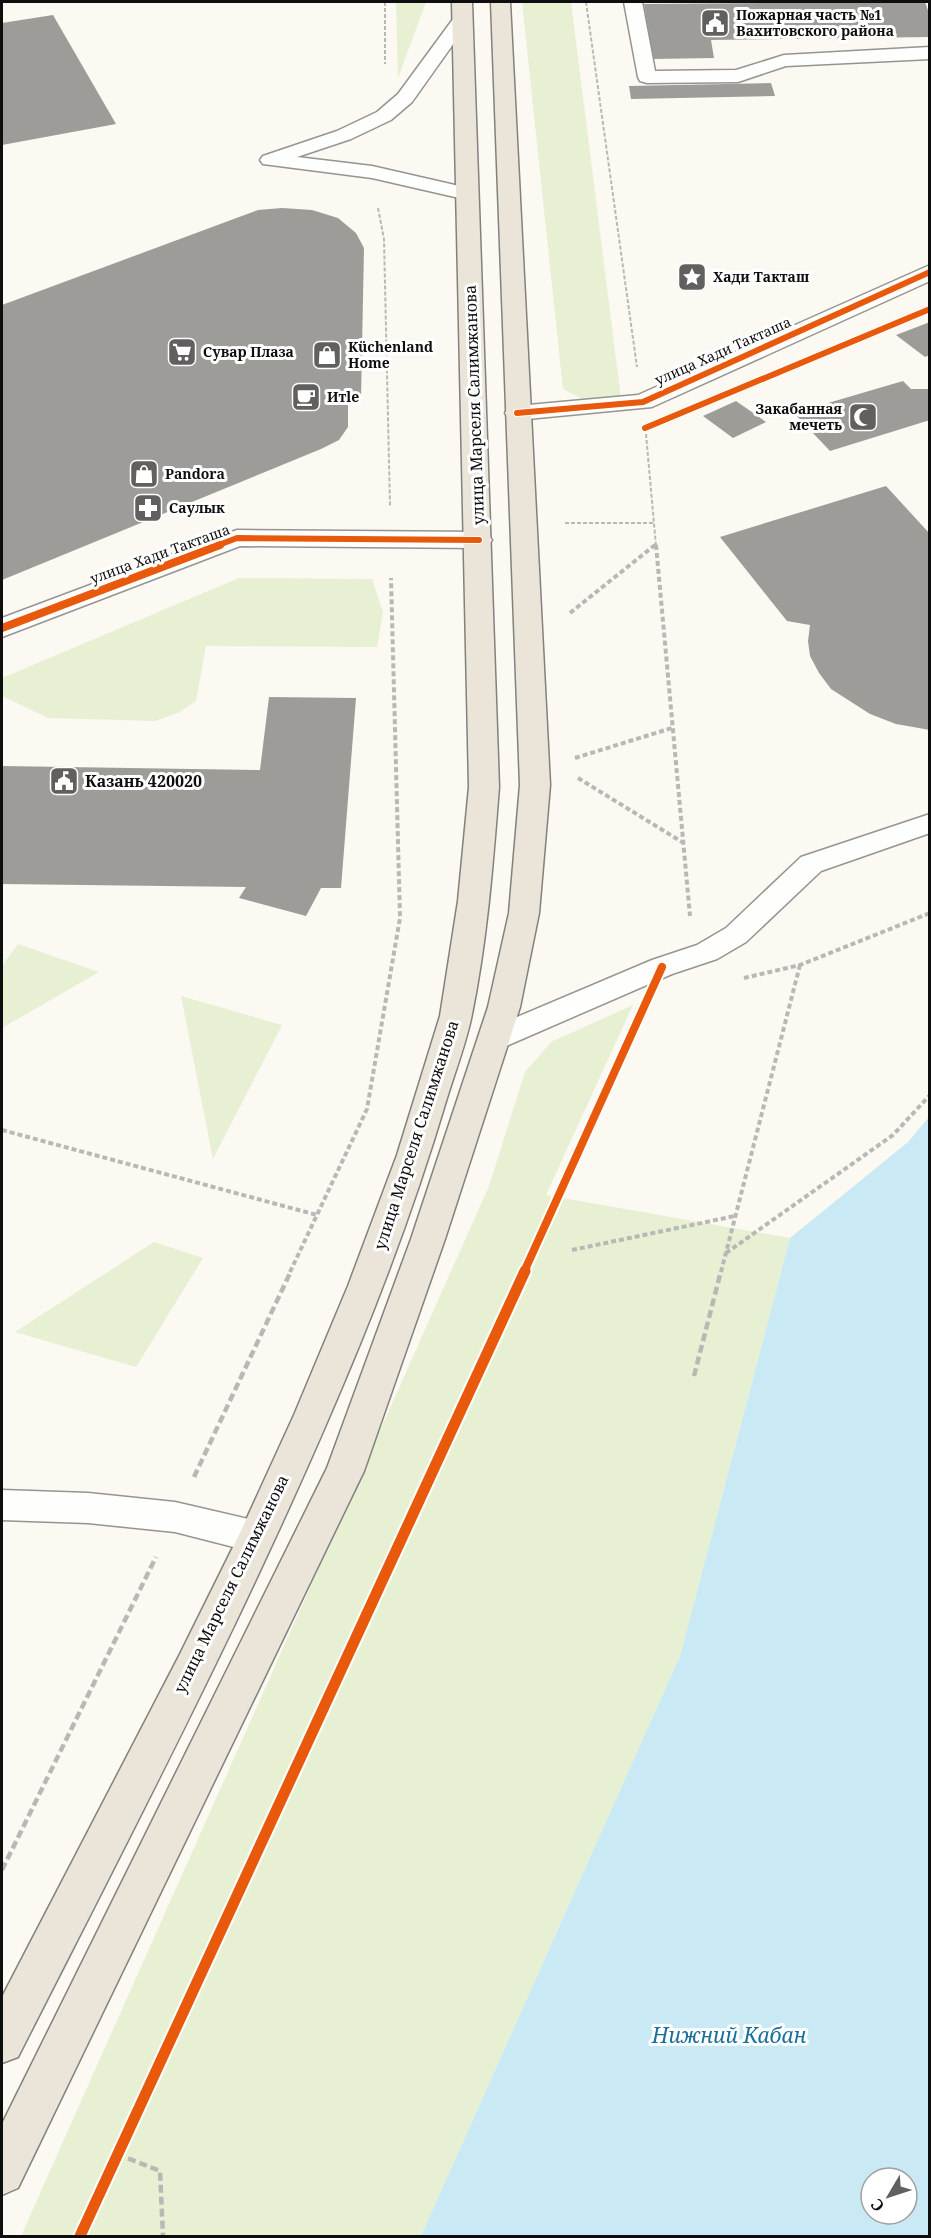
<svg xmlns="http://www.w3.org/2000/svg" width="931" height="2238" font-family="'Noto Serif',serif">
  <rect width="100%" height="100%" fill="#fbf9f2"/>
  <g fill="#e7f0d3">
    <polygon points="396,2 426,2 398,78"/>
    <polygon points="522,2 571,2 621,399 585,400 563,389"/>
    <polygon points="239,578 372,579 383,612 377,647 206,646 196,701 178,713 155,721 48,718 2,696 2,678"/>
    <polygon points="18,944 99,972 2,1028 2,966"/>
    <polygon points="181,996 282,1025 213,1159"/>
    <polygon points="633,1005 546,1195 790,1238 680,1656 421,2236 21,2236 489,1186 525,1072 551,1042"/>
    <polygon points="154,1242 203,1258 136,1367 15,1332"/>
  </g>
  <path fill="#c9eaf4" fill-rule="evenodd" d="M929,1117v1119h-508l259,-580 110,-418 118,-96zM871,2178h36v36h-36z"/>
  <g fill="#9e9c98">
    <polygon points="859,2 925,2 930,16 930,37 711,40 714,58 653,59 644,4"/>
    <polygon points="53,15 116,124 2,145 2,23"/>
    <polygon points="771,83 775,96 631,99 629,86"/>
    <polygon points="282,208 312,210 338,218 356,233 364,248 361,399 348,399 348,427 339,440 321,449 2,580 2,305 258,210"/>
    <polygon points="930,322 930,355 925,357 896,335"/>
    <polygon points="903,381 911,389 930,389 930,420 830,451 794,413"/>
    <polygon points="736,401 766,422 733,438 703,416"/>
    <polygon points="886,486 930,534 930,730 896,724 870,714 831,689 819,673 810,656 808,641 810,625 787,621 720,537"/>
    <polygon points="269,697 356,698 341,888 321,888 306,916 239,898 246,887 2,884 2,766 260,770"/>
  </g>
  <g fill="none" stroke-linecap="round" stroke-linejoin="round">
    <g stroke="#959491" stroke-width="3">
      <g id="lane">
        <polygon points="624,2 642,2 655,71 736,70 784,55 930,47 930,59 786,66 738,82 647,83 640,81 638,77"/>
        <polygon points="462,14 468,15 471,19 412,102 391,120 351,139 297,157 372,166 468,188 475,190 478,194 475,198 468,200 372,178 263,164 260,160 263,156 337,131 377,112 398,94 456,15"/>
        <polygon points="930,814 930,833 821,871 746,942 717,959 672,974 504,1047 494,1050 484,1047 479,1039 484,1031 652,960 697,945 726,928 801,857"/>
        <polygon points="2,1490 88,1493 175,1502 257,1521 269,1526 274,1537 269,1548 257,1553 175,1532 88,1523 2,1520"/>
      </g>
    </g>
    <g stroke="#959491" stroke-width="3">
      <g id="street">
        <polygon points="930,265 930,281 652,407 517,420 508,418 505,413 508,408 517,406 638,395"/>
        <polygon points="237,530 479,532 488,534 492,540 488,546 479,548 240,546 2,637 2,618"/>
      </g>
    </g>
    <g stroke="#82817e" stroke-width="3">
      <g id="primary">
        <path d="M452,2h20l27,785c-6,77 -12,156 -28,232 -6,27 -16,53 -24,79 -25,84 -54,165 -87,246 -100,244 -223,478 -342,713l-16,6v-66l177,-341 62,-125 53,-116 54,-129 49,-131 43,-139 18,-115 11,-114z"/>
        <polygon points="491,2 510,2 550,785 539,913 520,1007 445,1239 364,1471 18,2188 2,2195 2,2124 327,1468 411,1239 488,1007 509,913 520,785"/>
      </g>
    </g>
    <g stroke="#b8b8b6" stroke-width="2" stroke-dasharray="4 2" stroke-linecap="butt">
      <polyline points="385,2 385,64"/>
      <polyline points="586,2 637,367"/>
      <polyline points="378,208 384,239 390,506"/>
      <polyline points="646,434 656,546"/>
      <polyline points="565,523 654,523"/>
      <polyline points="653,546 656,544"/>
    </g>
    <g stroke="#b8b8b6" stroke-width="4" stroke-dasharray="5 3" stroke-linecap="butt">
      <polyline points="656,545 690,916"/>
      <polyline points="570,613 655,545"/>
      <polyline points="575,758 672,728"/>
      <polyline points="578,778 682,842"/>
      <polyline points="744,978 800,965 930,913"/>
      <polyline points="2,1130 317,1215"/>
      <polyline points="572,1250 735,1216"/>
      <polyline points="726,1253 893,1135 930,1095"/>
      <polyline points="290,1272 367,1109 400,918 391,578"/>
      <polyline points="721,1272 800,965"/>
    </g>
    <g stroke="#b8b8b6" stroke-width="4.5" stroke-dasharray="8 4" stroke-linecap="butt">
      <polyline points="694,1376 721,1271"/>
      <polyline points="194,1477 291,1271"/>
      <polyline points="2,1870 156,1557"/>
      <polyline points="117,2154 160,2171 163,2236"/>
    </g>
    <use href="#lane" fill="#fefefd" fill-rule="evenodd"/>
    <use href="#street" fill="#fefefd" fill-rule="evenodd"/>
    <use href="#primary" fill="#ebe5d9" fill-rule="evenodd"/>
    <g stroke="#fff" stroke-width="8">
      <g id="cycleway-far2">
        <polyline points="517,413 643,402 930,272"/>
        <polyline points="645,428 930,309"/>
        <polyline points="216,546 237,538 479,540"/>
      </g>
    </g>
    <g stroke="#fff" stroke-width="12">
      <g id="cycleway-far1">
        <polyline points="2,628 220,545"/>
        <polyline points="524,1272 662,967"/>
      </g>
    </g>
    <g stroke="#fff" stroke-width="15">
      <polyline id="cycleway" points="80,2236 525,1271"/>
    </g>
    <use href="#cycleway-far2" stroke="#e8590c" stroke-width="6"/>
    <use href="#cycleway-far1" stroke="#e8590c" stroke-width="8"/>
    <use href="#cycleway" stroke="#e8590c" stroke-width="11"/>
  </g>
  <defs>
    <g id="civic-square" transform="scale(1.5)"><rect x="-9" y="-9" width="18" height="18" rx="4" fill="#61605e" stroke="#fff"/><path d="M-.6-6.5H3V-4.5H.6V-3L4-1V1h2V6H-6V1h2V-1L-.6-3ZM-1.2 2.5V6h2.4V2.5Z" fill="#fff"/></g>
    <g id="sight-square" transform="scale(1.5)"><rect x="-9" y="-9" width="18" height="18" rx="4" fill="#61605e" stroke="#fff"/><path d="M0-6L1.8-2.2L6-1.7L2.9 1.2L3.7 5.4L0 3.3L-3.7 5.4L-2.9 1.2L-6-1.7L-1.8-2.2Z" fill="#fff"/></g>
    <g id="supermarket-square" transform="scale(1.5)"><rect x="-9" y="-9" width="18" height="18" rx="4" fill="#61605e" stroke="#fff"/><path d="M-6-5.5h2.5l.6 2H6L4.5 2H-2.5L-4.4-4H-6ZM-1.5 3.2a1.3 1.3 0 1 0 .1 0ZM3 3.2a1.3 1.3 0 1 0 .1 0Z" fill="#fff"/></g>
    <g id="shop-square" transform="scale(1.5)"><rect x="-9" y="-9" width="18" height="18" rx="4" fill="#61605e" stroke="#fff"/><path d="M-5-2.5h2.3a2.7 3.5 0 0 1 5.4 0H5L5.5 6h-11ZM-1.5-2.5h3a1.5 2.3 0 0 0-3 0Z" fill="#fff"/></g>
    <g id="cafe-square" transform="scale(1.5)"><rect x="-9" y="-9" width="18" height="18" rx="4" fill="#61605e" stroke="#fff"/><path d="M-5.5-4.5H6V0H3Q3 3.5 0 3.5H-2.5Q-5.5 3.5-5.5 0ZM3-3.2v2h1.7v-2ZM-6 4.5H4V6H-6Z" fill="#fff"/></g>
    <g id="mosque-square" transform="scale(1.5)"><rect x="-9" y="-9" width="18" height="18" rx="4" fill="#61605e" stroke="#fff"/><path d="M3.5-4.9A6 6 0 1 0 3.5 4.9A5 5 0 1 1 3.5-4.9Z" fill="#fff"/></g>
    <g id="pharmacy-square" transform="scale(1.5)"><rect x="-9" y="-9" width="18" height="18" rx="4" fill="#61605e" stroke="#fff"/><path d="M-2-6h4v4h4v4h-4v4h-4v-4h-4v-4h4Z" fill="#fff"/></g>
  </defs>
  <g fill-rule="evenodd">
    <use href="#civic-square" x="715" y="23"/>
    <use href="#sight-square" x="692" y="277"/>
    <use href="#supermarket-square" x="182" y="352"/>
    <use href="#shop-square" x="327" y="355"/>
    <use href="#cafe-square" x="306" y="397"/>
    <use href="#mosque-square" x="863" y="417"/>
    <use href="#shop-square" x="144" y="474"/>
    <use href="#pharmacy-square" x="148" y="508"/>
    <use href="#civic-square" x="64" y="781"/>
  </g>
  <g text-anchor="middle" stroke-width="6" stroke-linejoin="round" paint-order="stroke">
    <g font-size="14" font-weight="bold" fill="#0e0e0e" stroke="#fff" text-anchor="start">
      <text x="736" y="20">Пожарная часть №1<tspan x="736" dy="16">Вахитовского района</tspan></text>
      <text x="713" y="282">Хади Такташ</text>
      <text x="348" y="352">Küchenland<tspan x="348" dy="16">Home</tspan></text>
      <text x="203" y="357">Сувар Плаза</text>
      <text x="327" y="402">Итle</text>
      <text x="842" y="414" text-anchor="end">Закабанная<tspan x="842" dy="16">мечеть</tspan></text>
      <text x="165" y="479">Pandora</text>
      <text x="169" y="513">Саулык</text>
    </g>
    <g font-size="14" fill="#0e0e0e" stroke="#fff">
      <text transform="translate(723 351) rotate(-24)" y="5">улица Хади Такташа</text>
      <text transform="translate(160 554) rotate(-20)" y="5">улица Хади Такташа</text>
    </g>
    <g font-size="16" fill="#0e0e0e" stroke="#fff">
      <text transform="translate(474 405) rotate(-92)" y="6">улица Марселя Салимжанова</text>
      <text transform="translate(416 1135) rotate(-72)" y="6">улица Марселя Салимжанова</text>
      <text transform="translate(231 1584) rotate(-64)" y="6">улица Марселя Салимжанова</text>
    </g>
    <g font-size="16" font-weight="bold" fill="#0e0e0e" stroke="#fff" text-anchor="start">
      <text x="85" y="787">Казань 420020</text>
    </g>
    <g font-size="21" font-style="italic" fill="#196f9e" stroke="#fff">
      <text x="729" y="2043">Нижний Кабан</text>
    </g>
  </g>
  <rect width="931" height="2238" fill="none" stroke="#0e0e0e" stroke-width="6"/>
  <g transform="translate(889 2196) rotate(231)"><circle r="28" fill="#ffffff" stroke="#9f9f9f" stroke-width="1.5"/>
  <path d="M0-4.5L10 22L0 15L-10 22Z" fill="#61605e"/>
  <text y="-9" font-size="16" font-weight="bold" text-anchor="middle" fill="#0e0e0e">С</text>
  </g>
</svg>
